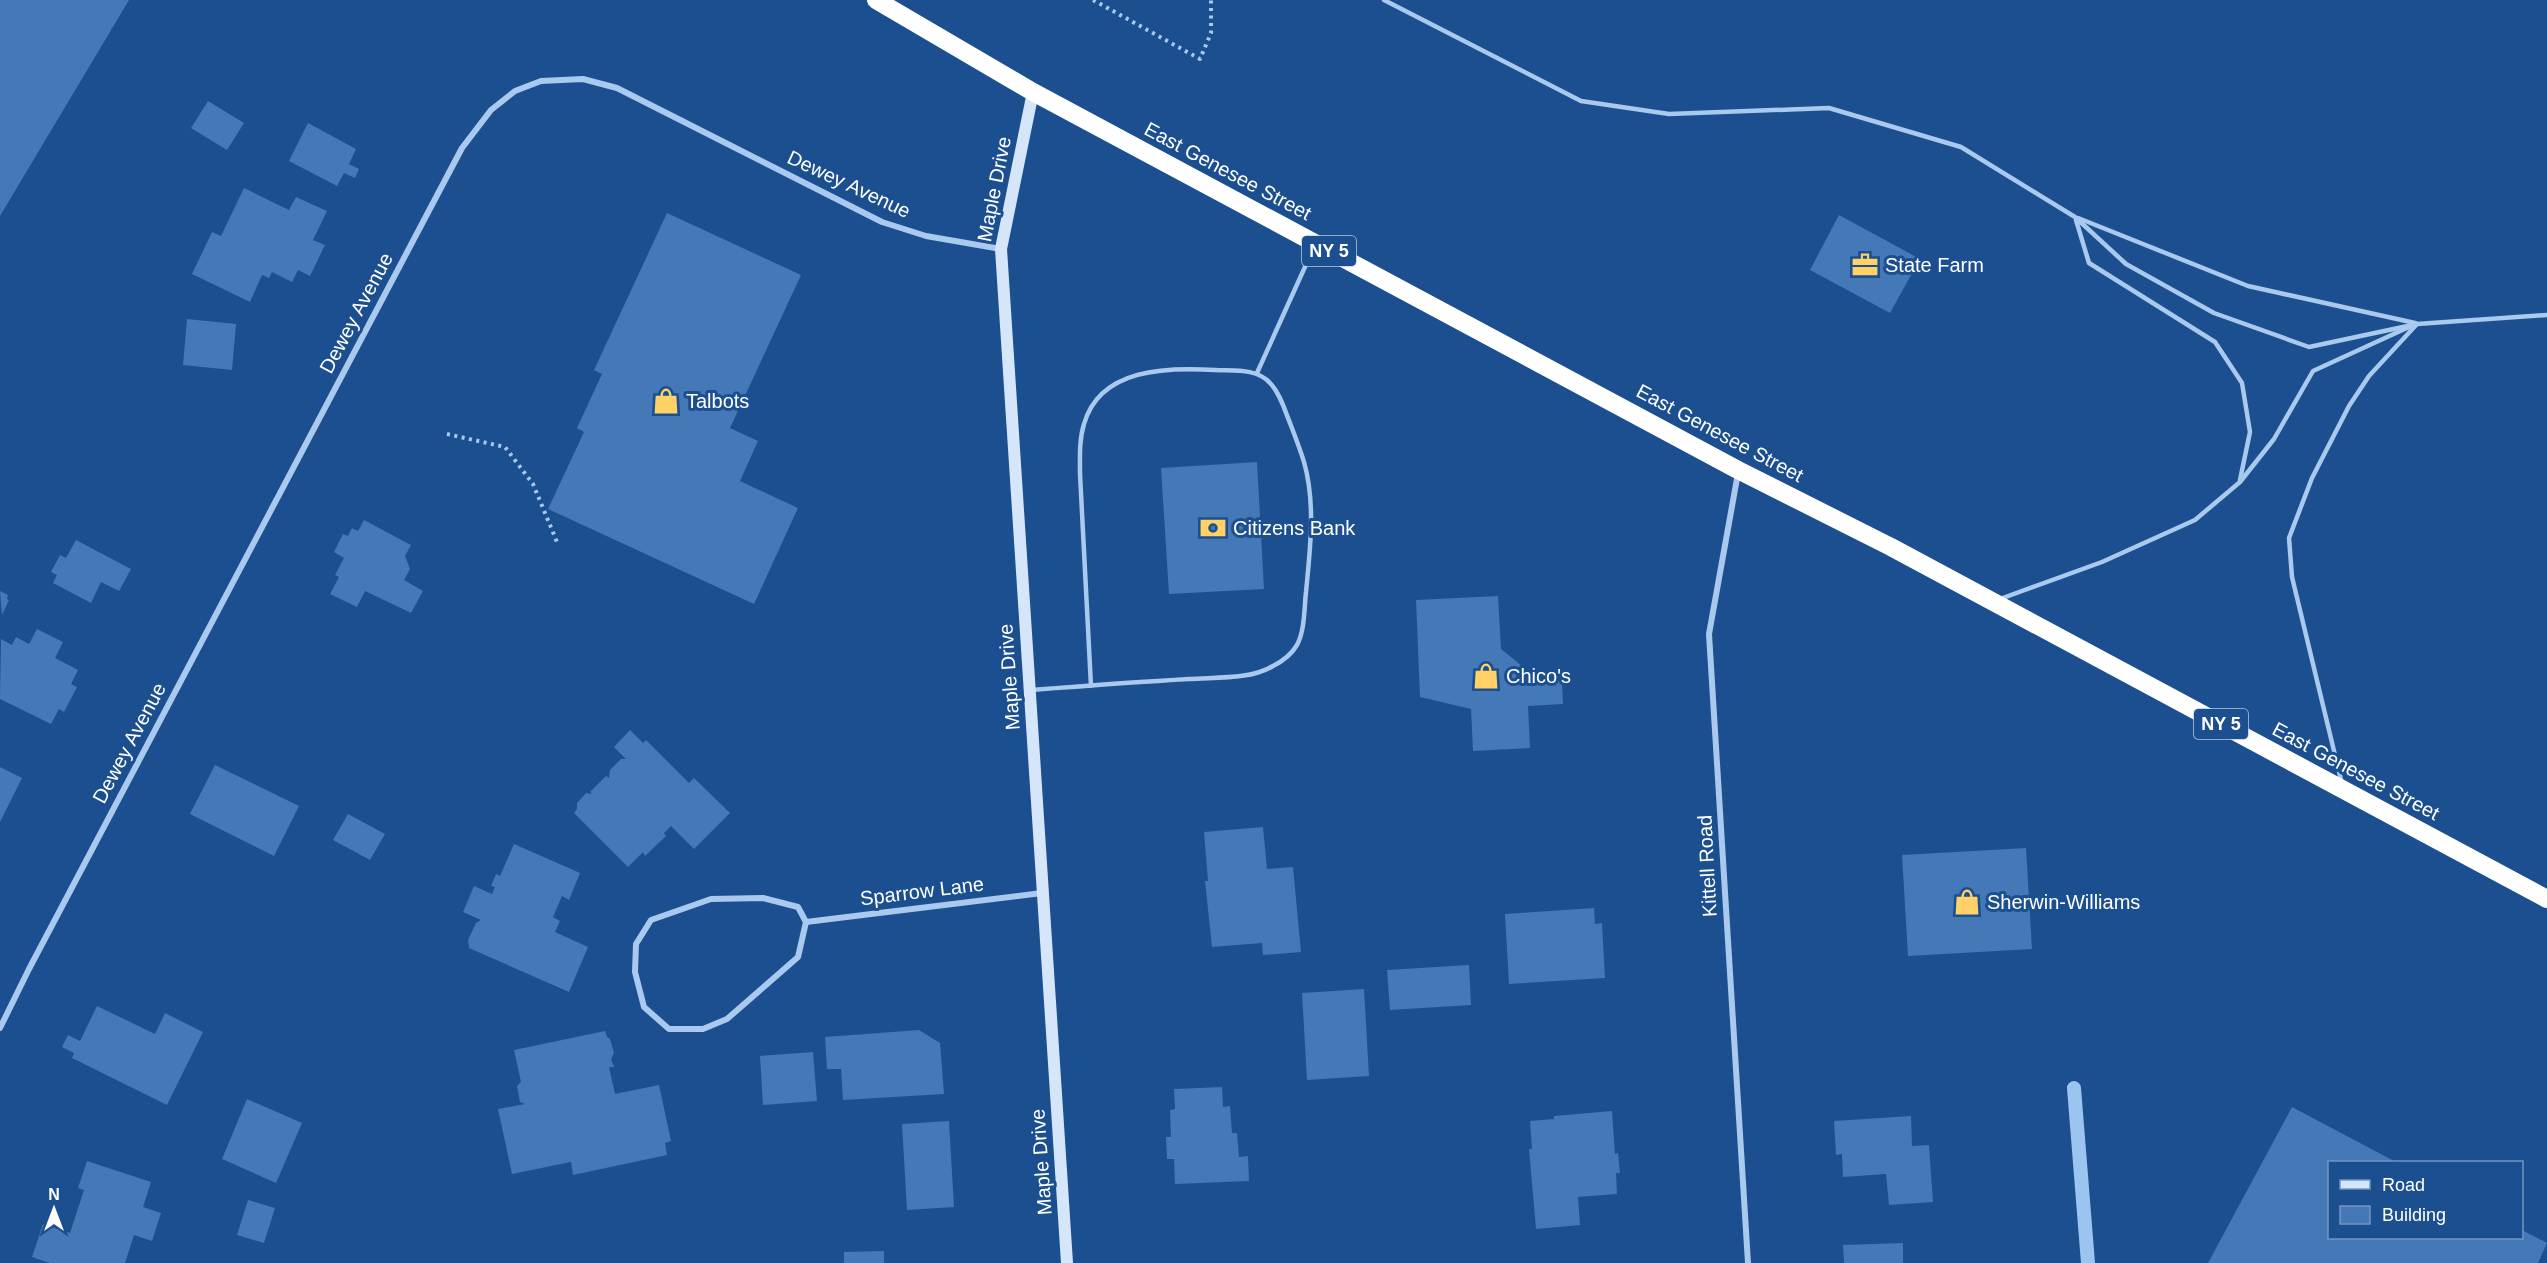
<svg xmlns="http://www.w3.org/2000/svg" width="2547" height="1263" font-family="Arial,sans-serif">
  <rect width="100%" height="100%" fill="#1b4f8f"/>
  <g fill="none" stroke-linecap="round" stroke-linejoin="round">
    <polyline stroke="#9cc4f0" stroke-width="14" points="2074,1088 2088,1263"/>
  </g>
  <g fill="#4478b7">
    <polygon points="0,0 129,0 0,216"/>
    <polygon points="208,101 244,123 227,150 191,128"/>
    <polygon points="308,123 356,149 349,164 359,169 355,178 344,173 337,186 289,161"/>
    <polygon points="244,188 289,210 296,197 327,211 313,240 325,245 310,276 298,270 292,282 272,272 269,278 262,275 250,302 192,274 212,232 221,236"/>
    <polygon points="667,213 801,275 730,428 758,441 740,481 798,508 754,604 548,509 584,432 577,428 602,374 594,370"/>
    <polygon points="1839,215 1920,259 1890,313 1810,270"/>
    <polygon points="187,319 236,324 232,370 183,365"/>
    <polygon points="1257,462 1264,589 1169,594 1161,468"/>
    <polygon points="364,520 411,545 405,556 410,569 404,580 423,591 411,613 365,591 357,607 330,594 339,577 335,575 344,558 334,552 343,534 348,536 352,528 358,531"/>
    <polygon points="76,540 131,569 119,591 101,582 91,603 53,583 57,575 51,572 60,555 66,558"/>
    <polygon points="0,591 8,595 7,599 9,600 2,615"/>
    <polygon points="1498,596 1501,649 1527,670 1544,670 1562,683 1563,704 1528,706 1530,748 1473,751 1471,709 1420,697 1416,600"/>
    <polygon points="37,629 63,642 55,658 78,670 71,684 77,687 64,712 59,709 51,724 0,699 1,639 12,645 16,637 29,644"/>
    <polygon points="630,730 643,743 646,740 689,783 694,778 730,813 694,849 671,826 664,833 666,836 645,856 643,852 628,867 574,813 577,809 577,803 586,793 592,794 590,792 606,776 609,778 610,770 621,759 626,759 614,747"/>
    <polygon points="215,765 299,806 274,856 190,814"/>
    <polygon points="0,767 22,778 0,822"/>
    <polygon points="348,814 385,834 370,860 333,840"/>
    <polygon points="1263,827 1267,869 1293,867 1301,952 1263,955 1262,943 1212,947 1205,881 1208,881 1204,832"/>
    <polygon points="514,844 580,873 569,900 562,896 553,917 560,921 555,932 588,947 569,992 469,948 468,940 476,923 481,920 463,912 474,886 492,894 495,887 491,886 496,874 500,876"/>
    <polygon points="2026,848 2032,949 1908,956 1902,855"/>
    <polygon points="1594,908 1595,924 1602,923 1605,978 1509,984 1505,914"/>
    <polygon points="1469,965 1471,1005 1390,1010 1387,970"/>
    <polygon points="1364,989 1369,1076 1307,1080 1302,993"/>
    <polygon points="97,1006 155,1034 165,1013 203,1032 167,1105 72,1058 74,1053 62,1047 68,1035 80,1041"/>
    <polygon points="919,1030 940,1043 944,1094 843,1100 841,1069 827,1069 825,1037"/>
    <polygon points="605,1031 607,1037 610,1039 614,1053 611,1059 614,1067 609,1067 615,1094 659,1085 671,1141 665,1143 667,1155 573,1175 571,1162 512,1174 498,1109 525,1104 520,1102 517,1086 521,1082 514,1050"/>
    <polygon points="813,1052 817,1101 763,1105 760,1056"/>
    <polygon points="1222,1087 1223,1107 1230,1106 1232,1133 1237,1133 1239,1157 1248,1156 1249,1181 1175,1184 1174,1159 1167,1159 1166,1137 1171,1137 1170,1110 1175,1109 1174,1089"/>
    <polygon points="247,1099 302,1123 276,1183 222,1159"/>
    <polygon points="2292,1107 2396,1162 2330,1162 2330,1238 2522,1238 2522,1230 2547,1243 2538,1263 2208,1263"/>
    <polygon points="1612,1111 1615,1154 1618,1153 1620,1173 1616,1173 1617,1194 1578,1197 1580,1225 1536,1229 1529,1149 1532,1149 1530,1121 1554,1119 1554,1116"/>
    <polygon points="1911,1116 1912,1146 1929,1145 1933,1202 1889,1205 1886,1174 1843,1177 1842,1154 1836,1155 1834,1121"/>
    <polygon points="949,1121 954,1207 907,1210 902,1124"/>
    <polygon points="87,1161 151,1182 143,1207 161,1213 152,1241 134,1235 125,1263 50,1263 32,1257 43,1224 70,1233 84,1190 78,1188"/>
    <polygon points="248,1200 275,1208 264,1243 237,1235"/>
    <polygon points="1903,1243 1903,1263 1844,1263 1843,1245"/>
    <polygon points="884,1251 884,1263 844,1263 844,1252"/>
  </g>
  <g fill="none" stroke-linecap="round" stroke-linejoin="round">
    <g stroke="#a9c9ee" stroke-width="4" stroke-dasharray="3 4.5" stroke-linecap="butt">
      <polyline points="1093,0 1200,59 1211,33 1211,0"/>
      <polyline points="447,434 505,447 533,484 557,542"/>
    </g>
    <g stroke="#a9c9ee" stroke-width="4.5">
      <polyline points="1384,0 1581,101 1669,114 1829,108 1961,147 2075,217 2126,264 2214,313 2309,347 2417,324 2547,315"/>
      <polyline points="2078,218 2248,286 2415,323"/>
      <polyline points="2076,220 2089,263 2215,342 2242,383 2250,432 2240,480"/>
      <polyline points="1257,373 1314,247"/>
      <polyline points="2000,599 2102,562 2195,520 2240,482 2274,439 2313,371 2409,327"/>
      <path d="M1031,690c52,-4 105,-8 158,-11 26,-2 61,1 84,-13 10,-5 18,-11 24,-21 8,-15 7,-36 9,-53 4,-42 10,-88 -2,-130 -4,-13 -9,-26 -14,-39 -5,-12 -10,-30 -20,-40 -13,-15 -37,-12 -55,-13 -48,-3 -115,-2 -131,54 -5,16 -4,33 -4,50l11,212"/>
      <polyline points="2342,784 2292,577 2289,538 2312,478 2349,406 2369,376 2417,324"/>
    </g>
    <g stroke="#a9c9ee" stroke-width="6">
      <polyline points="1738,473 1709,634 1748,1263"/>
      <polygon points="763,898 798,907 806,922 798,957 727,1019 703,1029 669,1029 644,1007 635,972 636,944 651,920 711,899"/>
      <polyline points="806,922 1042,893"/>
      <polyline points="0,1028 29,969 462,148 491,110 515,91 541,81 583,79 617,88 882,222 926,236 1001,249"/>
    </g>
    <polyline stroke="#d6e6fa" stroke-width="12" points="1033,92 1001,249 1067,1263"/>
    <polyline stroke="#fff" stroke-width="18" points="876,0 1033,92 1738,470 1891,547 2547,899"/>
  </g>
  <defs>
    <g id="office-bare" transform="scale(2.07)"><path d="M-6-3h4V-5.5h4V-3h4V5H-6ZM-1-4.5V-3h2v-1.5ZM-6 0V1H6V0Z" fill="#ffd166" stroke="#1b4f8f" stroke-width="2.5" paint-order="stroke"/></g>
    <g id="shop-bare" transform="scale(2.07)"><path d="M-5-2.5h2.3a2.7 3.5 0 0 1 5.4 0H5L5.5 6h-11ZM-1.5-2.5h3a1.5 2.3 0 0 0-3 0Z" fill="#ffd166" stroke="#1b4f8f" stroke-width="2.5" paint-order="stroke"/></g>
    <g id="bank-bare" transform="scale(2.07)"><path d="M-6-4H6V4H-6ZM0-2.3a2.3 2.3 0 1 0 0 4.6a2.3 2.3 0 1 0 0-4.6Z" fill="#ffd166" stroke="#1b4f8f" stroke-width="2.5" paint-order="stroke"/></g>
  </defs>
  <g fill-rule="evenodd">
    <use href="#office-bare" x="1865" y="265"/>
    <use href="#shop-bare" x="666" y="401"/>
    <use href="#bank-bare" x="1213" y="528"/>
    <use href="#shop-bare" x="1486" y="676"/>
    <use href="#shop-bare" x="1967" y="902"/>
  </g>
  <g text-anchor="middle" stroke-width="6" stroke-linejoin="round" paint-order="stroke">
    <g fill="#1b4f8f" stroke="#bbcadd" stroke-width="1.5">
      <rect x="1302" y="236" width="54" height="30" rx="4.5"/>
      <rect x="2194" y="709" width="54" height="30" rx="4.5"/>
    </g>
    <g font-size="18" font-weight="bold" fill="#fff">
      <text x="1329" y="257">NY 5</text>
      <text x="2221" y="730">NY 5</text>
    </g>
    <g font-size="20" fill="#fff" stroke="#1b4f8f">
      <text transform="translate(1228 171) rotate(28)" y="7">East Genesee Street</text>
      <text transform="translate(849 184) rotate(25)" y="7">Dewey Avenue</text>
      <text transform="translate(994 189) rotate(-79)" y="7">Maple Drive</text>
      <text transform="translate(356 313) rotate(-62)" y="7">Dewey Avenue</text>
      <text transform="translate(1720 433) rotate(28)" y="7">East Genesee Street</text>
      <text transform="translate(1009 677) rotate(-94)" y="7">Maple Drive</text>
      <text transform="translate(129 743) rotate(-62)" y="7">Dewey Avenue</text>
      <text transform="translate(2356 771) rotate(28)" y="7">East Genesee Street</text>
      <text transform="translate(1707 866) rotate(-93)" y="7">Kittell Road</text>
      <text transform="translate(922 891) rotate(-7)" y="7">Sparrow Lane</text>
      <text transform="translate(1041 1162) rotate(-94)" y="7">Maple Drive</text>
    </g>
    <g font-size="20" fill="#fff" stroke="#1b4f8f" text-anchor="start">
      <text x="1885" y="272">State Farm</text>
      <text x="686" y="408">Talbots</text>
      <text x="1233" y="535">Citizens Bank</text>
      <text x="1506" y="683">Chico's</text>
      <text x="1987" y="909">Sherwin-Williams</text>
    </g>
  </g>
  <rect x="2328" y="1161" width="195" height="78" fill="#1b4f8f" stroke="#7695bc" stroke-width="1.5"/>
  <rect x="2340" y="1180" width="30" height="9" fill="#d6e6fa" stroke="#7695bc" stroke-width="1.5"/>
  <text x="2382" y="1191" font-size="18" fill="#ffffff">Road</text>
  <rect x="2340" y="1206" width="30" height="18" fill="#4478b7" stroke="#7695bc" stroke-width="1.5"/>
  <text x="2382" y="1221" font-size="18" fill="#ffffff">Building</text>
  <g transform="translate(54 1209)" stroke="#1b4f8f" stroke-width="4.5" paint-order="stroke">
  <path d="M0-4.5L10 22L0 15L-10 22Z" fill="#ffffff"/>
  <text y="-9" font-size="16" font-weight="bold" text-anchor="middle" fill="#ffffff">N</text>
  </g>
</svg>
